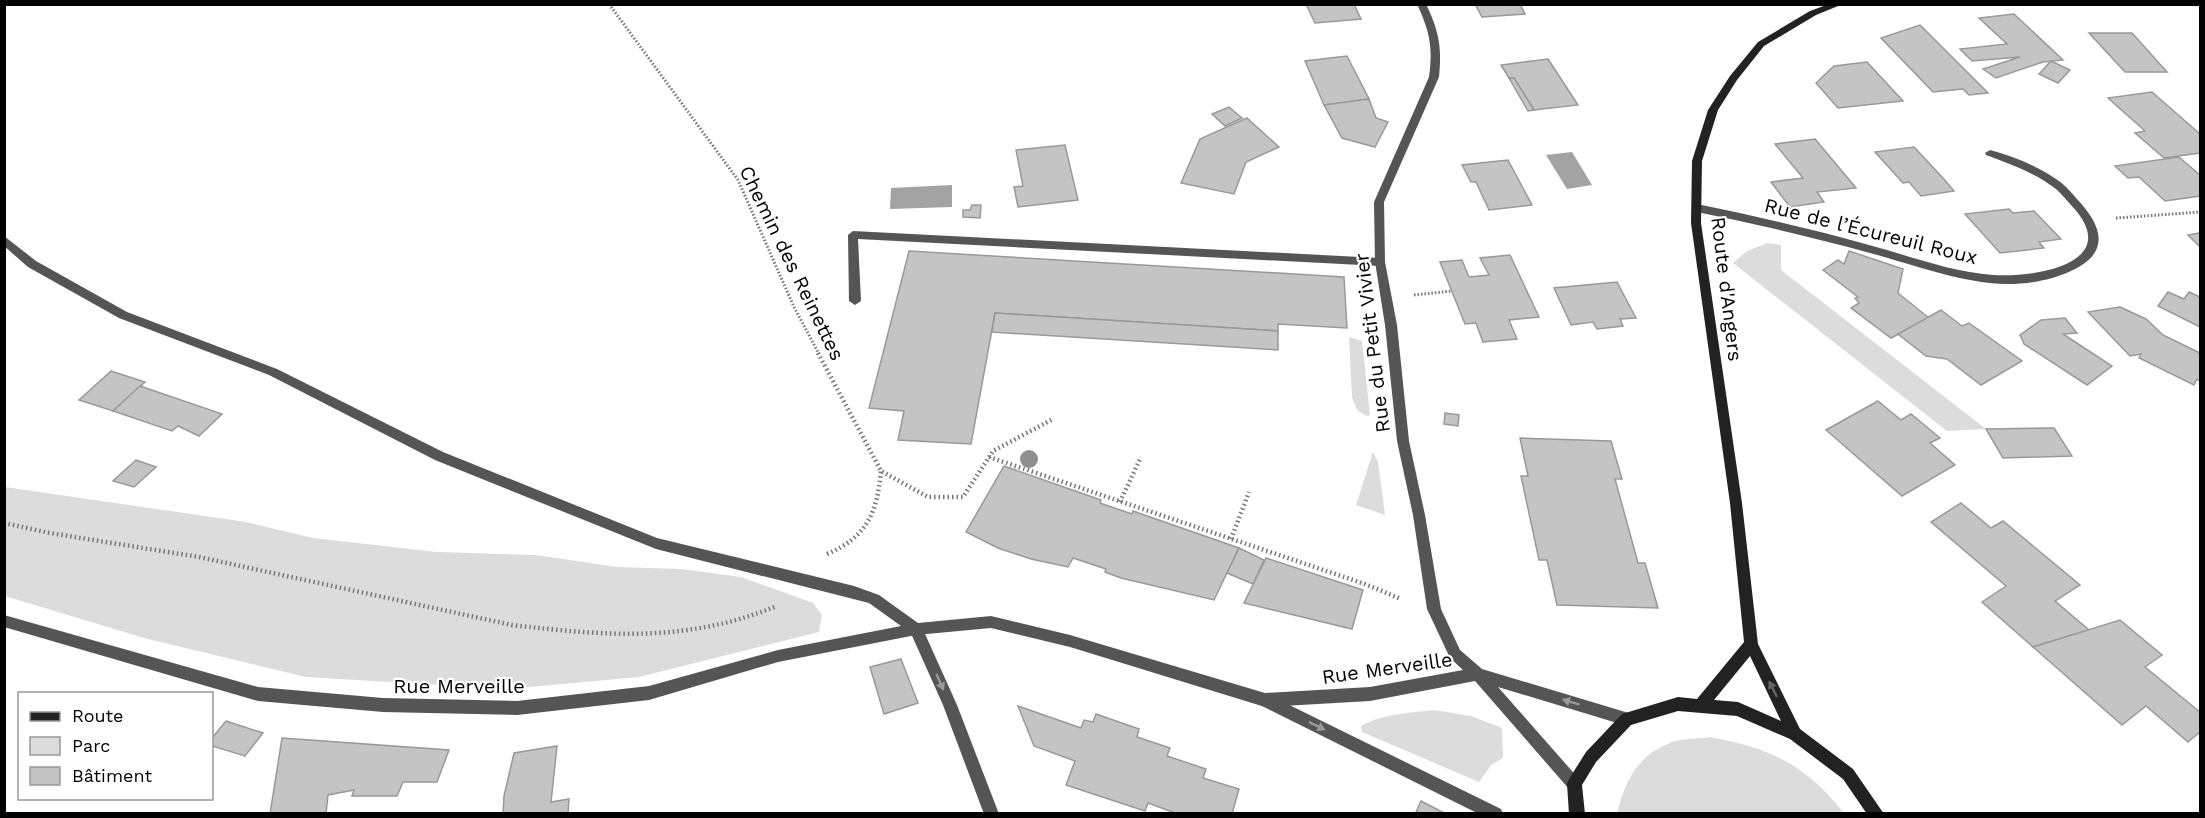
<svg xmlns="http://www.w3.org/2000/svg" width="2205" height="818" font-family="'Work Sans',sans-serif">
  <rect width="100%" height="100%" fill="#fff"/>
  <g fill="#dcdcdc">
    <polygon points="1768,243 1781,245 1781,270 1986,429 1947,431 1733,263 1747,251"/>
    <polygon points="1349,337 1362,341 1370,415 1367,416 1357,410 1352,397"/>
    <polygon points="1373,452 1378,462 1385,515 1356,505"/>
    <polygon points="5,487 246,522 313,538 437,552 536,555 617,567 681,569 741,577 813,603 822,615 819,632 639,677 507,689 306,677 144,638 5,596"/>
    <path d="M1434,710l37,6 31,12 1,30 -12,7 -12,17 -117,-50 -1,-6c21,-12 49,-13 73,-16z"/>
    <path d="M1710,737c60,11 95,27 134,76h-227c9,-34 20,-57 55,-71 11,-4 26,-3 38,-5z"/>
  </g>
  <g fill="#a3a3a3">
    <polygon points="1572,152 1592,185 1567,189 1546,155"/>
    <polygon points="952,185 952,207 890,209 891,188"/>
  </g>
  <g fill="#c4c4c4" stroke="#999" stroke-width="1.5">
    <polygon points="1306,4 1354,4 1361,19 1315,23"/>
    <polygon points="1475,4 1520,4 1525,14 1482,17"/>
    <polygon points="2014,14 2063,60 2043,62 1996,78 1983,69 2020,57 1972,61 1960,49 2007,44 1979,18"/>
    <polygon points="1920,25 1988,93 1969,95 1963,89 1933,92 1881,38"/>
    <polygon points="2089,33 2132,33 2167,72 2125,72"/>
    <polygon points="1347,56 1369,99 1324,105 1305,61"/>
    <polygon points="1548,59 1578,105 1534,110 1514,78 1509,78 1501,65"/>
    <polygon points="2051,61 2070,70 2058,83 2039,74"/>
    <polygon points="1867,62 1903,101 1838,108 1816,83 1834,66"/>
    <polygon points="1509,78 1514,78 1534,110 1528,111"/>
    <polygon points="2152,92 2200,134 2200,153 2164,158 2135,133 2145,131 2108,98"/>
    <polygon points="1369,99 1376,118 1388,122 1375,147 1342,138 1324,105"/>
    <polygon points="1229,107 1242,118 1225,126 1212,114"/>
    <polygon points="1247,118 1279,147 1246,162 1234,194 1181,183 1200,139"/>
    <polygon points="1815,139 1856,188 1817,192 1824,202 1790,207 1771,182 1803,178 1775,144"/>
    <polygon points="1065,145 1078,200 1018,207 1014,187 1023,186 1016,150"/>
    <polygon points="1914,147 1942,177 1954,191 1921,196 1909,182 1903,183 1875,152"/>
    <polygon points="2179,157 2200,175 2200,196 2165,201 2139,177 2128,178 2115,166"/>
    <polygon points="1508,160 1532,205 1489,210 1476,182 1471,182 1462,165"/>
    <polygon points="972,205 981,205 980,218 963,217 963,210 970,210"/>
    <polygon points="2009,209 2013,213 2034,211 2061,239 2039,242 2044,248 2000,253 1965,214"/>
    <polygon points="2200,233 2200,247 2188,235"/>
    <polygon points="909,251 1344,277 1347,328 1278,324 1278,331 995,313 971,444 898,440 904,411 869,408"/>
    <polygon points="1849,251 1903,269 1898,293 1929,318 1891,338 1851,308 1859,303 1855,298 1858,297 1823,270 1838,260 1844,264"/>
    <polygon points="1510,255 1539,317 1509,320 1517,339 1483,342 1476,323 1465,324 1440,262 1462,260 1469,277 1489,275 1480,258"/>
    <polygon points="1617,282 1636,318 1620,319 1623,326 1597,329 1593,322 1571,325 1554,288"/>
    <polygon points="2168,292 2184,299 2189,292 2200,297 2200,327 2158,306"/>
    <polygon points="2120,307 2146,319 2163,335 2200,353 2200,381 2197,379 2194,385 2139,358 2141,354 2130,356 2088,312"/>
    <polygon points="1941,310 1962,326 1969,323 2022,361 1981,385 1947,359 1926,356 1898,334"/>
    <polygon points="995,313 1278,331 1278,350 992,332"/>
    <polygon points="2065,318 2077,333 2063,334 2112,366 2087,385 2024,344 2020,335 2041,320"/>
    <polygon points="111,371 145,382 113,411 79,400"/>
    <polygon points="140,386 222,414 199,436 178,426 172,431 113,411"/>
    <polygon points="1878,401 1901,420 1911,414 1940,438 1930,443 1955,465 1902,496 1826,430"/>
    <polygon points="1445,413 1459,415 1458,426 1444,424"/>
    <polygon points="2054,428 2072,456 2003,458 1986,429"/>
    <polygon points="1520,438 1611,441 1622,479 1615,479 1638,563 1645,563 1658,608 1557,605 1547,560 1539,560 1521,476 1528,476"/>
    <polygon points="136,460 156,467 134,487 113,481"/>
    <polygon points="1004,466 1101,500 1100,503 1132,514 1133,511 1239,548 1214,600 1121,578 1105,572 1106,569 1073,558 1068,567 1031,559 998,548 966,532"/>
    <polygon points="1961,503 1991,528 2003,521 2080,585 2055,601 2089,630 2033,647 1982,602 2006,586 1931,522"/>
    <polygon points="1239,548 1264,560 1253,584 1227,573"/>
    <polygon points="1266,558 1363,590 1352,629 1244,603"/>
    <polygon points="2120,620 2162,655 2145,667 2200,712 2200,732 2188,742 2146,706 2122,725 2033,647"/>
    <polygon points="901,659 918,703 884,714 870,667"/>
    <polygon points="1018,706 1081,728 1084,720 1093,722 1096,714 1139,729 1137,737 1170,748 1167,756 1206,769 1203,778 1239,789 1232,814 1178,814 1148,803 1145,811 1066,785 1075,761 1034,746"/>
    <polygon points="226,721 263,733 245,756 212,746 212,738"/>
    <polygon points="282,738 449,750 437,782 403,782 397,796 352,796 354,790 328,795 326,814 270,814"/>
    <polygon points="557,746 551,802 569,799 568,814 503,814 504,796 514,753"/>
    <polygon points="1421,801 1446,814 1418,814 1416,812"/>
  </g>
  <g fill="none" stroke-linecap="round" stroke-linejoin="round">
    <g stroke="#777" stroke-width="3" stroke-dasharray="1.5 2" stroke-linecap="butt">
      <polyline points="609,4 738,180 794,307 819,354"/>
      <polyline points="2116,218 2200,212"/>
      <polyline points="1414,295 1452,291"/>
    </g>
    <g stroke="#777" stroke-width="4.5" stroke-dasharray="1.5 3" stroke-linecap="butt">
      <polyline points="818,353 881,471 928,497 963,497 993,451 1053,419"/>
      <polyline points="989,457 1365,584 1401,599"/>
      <polyline points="1120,502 1141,457"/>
      <path d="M4,523l46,10 149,24 313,68c96,11 173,18 265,-19"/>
      <polyline points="1231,539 1249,492"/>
      <path d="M827,554c40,-17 50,-41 54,-83"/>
    </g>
    <g fill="#555" fill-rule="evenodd">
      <polygon points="853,231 1380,258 1385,262 1380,266 858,239 861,301 855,305 849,301 848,235"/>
      <polygon points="916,623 921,625 957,705 999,814 984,814 943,705 909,629 911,625"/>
      <polygon points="1265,693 1501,809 1503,814 1479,814 1260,705 1258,700 1260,695"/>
    </g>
    <g fill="#555" fill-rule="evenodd">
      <path d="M1417,4h9c13,27 16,43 13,73l-55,125 1,60 12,63 12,116 16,74 16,94 19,41 22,19 150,45 2,5 -2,5 -5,2 -129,-39 81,92 2,5 -2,5 -5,2 -5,-2 -94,-108 -105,20 -105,6 -195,-60 -79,-19 -75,7 -138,27 -129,38 -132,15 -134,-3 -125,-11 -254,-74v-12l254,72 125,11 134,3 132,-15 129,-36 123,-24 -32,-23 -213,-54 -221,-89 -166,-85 -150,-57 -91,-51 -24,-21v-10l32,25 91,51 150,57 166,83 214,86 197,48 25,9 39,28 73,-7 79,19 195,58 105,-6 93,-17 -13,-12 -23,-49 -14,-94 -16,-74 -12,-116 -10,-63 -1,-60 55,-125c4,-30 1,-45 -12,-73z"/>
      <path d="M1990,150c23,6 47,16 66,29 8,5 14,12 20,19 24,25 37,53 -3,72 -20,10 -44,14 -66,14 -47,-1 -92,-19 -137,-31 -57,-16 -115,-29 -173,-41l-5,-4 5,-4c58,12 115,25 172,41 41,11 82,27 124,30 42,3 133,-12 78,-70 -5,-5 -9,-11 -15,-16 -20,-16 -46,-25 -70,-34l-1,-2z"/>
    </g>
    <path fill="#222" fill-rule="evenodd" d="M1829,4h14l-27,11 -52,31 -27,34 -19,30 -16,51 -1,62 41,280 16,141 42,85 53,40 31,45h-17l-24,-35 -53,-40 -53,-23 -59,-5 -47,14 -35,37 -14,23 3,29h-16l-2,-30 2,-5 17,-27 36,-38 56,-17 19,2 47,-57 -14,-139 -39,-280 1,-62 16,-51 22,-34 28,-34 52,-31zM1750,656l31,65 -43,-19 -24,-2z"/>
  </g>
  <circle fill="#8f8f8f" cx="1029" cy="459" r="9"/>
  <defs><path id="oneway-solid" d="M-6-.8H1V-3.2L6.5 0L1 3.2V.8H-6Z" transform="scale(1.5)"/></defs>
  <g fill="#999">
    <use href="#oneway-solid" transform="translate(940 682) rotate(66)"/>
    <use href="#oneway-solid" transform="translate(1571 702) rotate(-163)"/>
    <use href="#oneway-solid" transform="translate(1317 726) rotate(26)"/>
  </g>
  <use fill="#646464" href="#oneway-solid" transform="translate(1773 689) rotate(-116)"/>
  <g text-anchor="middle" stroke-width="4.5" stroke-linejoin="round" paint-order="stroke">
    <g font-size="20" fill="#000" stroke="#fff">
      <text transform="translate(1871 231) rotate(14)" y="7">Rue de l’Écureuil Roux</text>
      <text transform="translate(792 263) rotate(64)" y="7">Chemin des Reinettes</text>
      <text transform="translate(1727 289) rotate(83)" y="7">Route d'Angers</text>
      <text transform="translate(1372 343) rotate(-97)" y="7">Rue du Petit Vivier</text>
      <text transform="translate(1387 668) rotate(-8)" y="7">Rue Merveille</text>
      <text x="459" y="693">Rue Merveille</text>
    </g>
  </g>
  <rect width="2205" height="818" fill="none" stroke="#000000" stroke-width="12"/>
  <rect x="18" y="692" width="195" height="108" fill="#ffffff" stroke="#999999" stroke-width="1.5"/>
  <rect x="30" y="712" width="30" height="9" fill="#222222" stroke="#999999" stroke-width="1.5"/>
  <text x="72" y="722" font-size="18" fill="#000000">Route</text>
  <rect x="30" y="737" width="30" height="18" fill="#dcdcdc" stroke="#999999" stroke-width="1.5"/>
  <text x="72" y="752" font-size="18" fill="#000000">Parc</text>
  <rect x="30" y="767" width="30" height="18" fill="#c4c4c4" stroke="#999999" stroke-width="1.5"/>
  <text x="72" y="782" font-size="18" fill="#000000">Bâtiment</text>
</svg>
